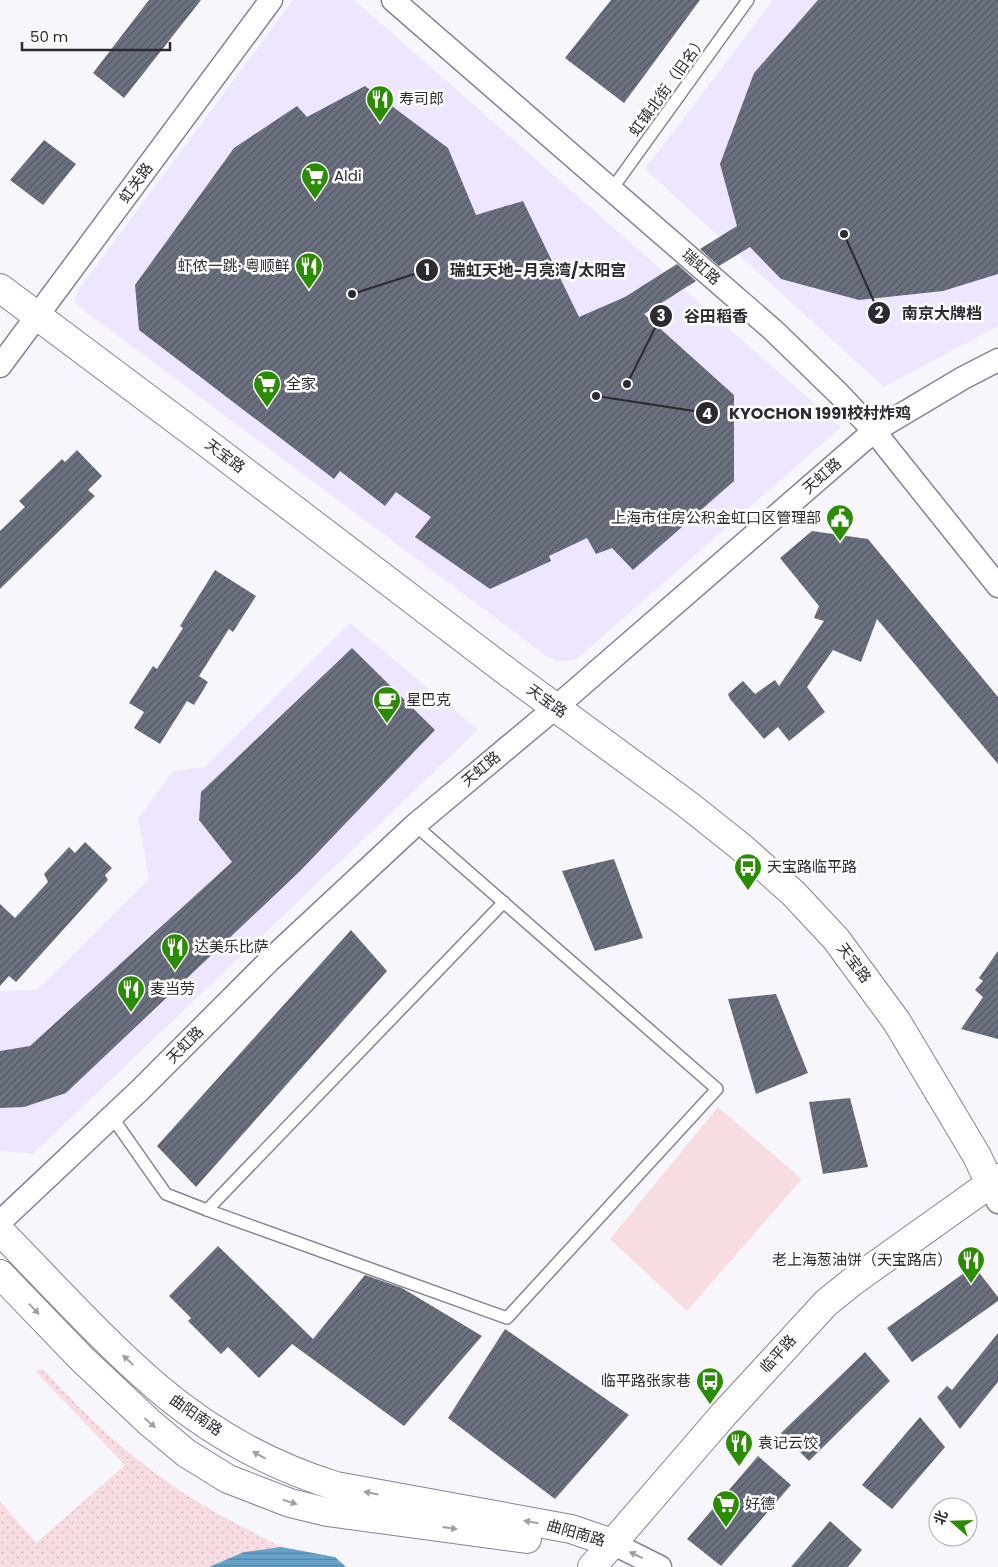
<svg xmlns="http://www.w3.org/2000/svg" width="998" height="1567" font-family="Poppins,'Noto Sans SC',sans-serif">
  <defs>
    <pattern id="park-dots" width="8" height="8" patternUnits="userSpaceOnUse" patternTransform="scale(1.25)"><rect width="8" height="8" fill="#f7dde2"/><path d="M2 2h.1M6 6h.1" fill="none" stroke="#d4bec2" stroke-width="1.8" stroke-linecap="round"/></pattern>
    <pattern id="water-rules" width="6" height="5" patternUnits="userSpaceOnUse" patternTransform="scale(1.25)"><rect width="6" height="5" fill="#66a3c8"/><path d="M0 2.5h6" fill="none" stroke="#5485a3"/></pattern>
    <pattern id="building-hatch" width="6" height="6" patternUnits="userSpaceOnUse" patternTransform="scale(1.25)"><rect width="6" height="6" fill="#6c7180"/><path d="M-1 1l2-2M0 6l6-6M5 7l2-2" fill="none" stroke="#545864"/></pattern>
  </defs>
  <rect width="100%" height="100%" fill="#f8f6fd"/>
  <g fill="#eee6fe">
    <polygon points="293,0 354,0 841,427 578,658 567,661 557,661 548,657 78,306 75,299 76,293"/>
    <polygon points="773,0 998,0 998,326 884,387 645,169"/>
    <polygon points="350,623 478,730 33,1154 0,1151 0,991 37,990 149,879 138,818 173,771 205,767"/>
  </g>
  <path fill="url(#park-dots)" d="M40,1369l5,2c41,46 88,89 140,123 31,20 64,36 96,53l-37,5 -35,15h-209v-66l36,42 89,-78 -90,-94z"/>
  <polygon fill="#f7dde2" points="718,1107 802,1179 687,1311 610,1239"/>
  <polygon fill="url(#water-rules)" points="281,1547 335,1557 346,1567 209,1567 244,1552"/>
  <g fill="url(#building-hatch)">
    <polygon points="149,0 201,0 124,98 93,73"/>
    <polygon points="611,0 700,0 624,103 565,58"/>
    <polygon points="818,0 998,0 998,274 943,291 859,300 781,279 750,247 719,266 700,249 737,226 720,164 754,73"/>
    <polygon points="365,86 448,148 476,215 523,201 579,317 625,297 677,264 696,281 644,314 734,395 734,481 633,570 612,548 596,554 587,538 549,556 551,561 490,589 415,537 431,517 396,492 385,506 340,471 334,479 139,330 135,285 234,148 297,106 307,117"/>
    <polygon points="44,140 76,164 43,205 10,180"/>
    <polygon points="77,450 102,476 88,490 95,496 0,589 0,531 25,507 19,501 62,459 65,462"/>
    <polygon points="812,531 868,539 998,697 998,764 877,619 861,662 833,650 807,687 825,712 789,741 778,727 764,739 730,699 728,694 743,681 755,694 775,680 779,686 824,621 814,618 819,606 780,558"/>
    <polygon points="215,570 256,596 233,632 229,629 199,676 208,682 194,705 187,701 160,744 134,728 144,712 129,703 153,666 157,669 183,628 180,626"/>
    <polygon points="352,648 435,730 299,872 66,1093 24,1107 0,1108 0,1051 30,1046 232,862 199,820 201,792"/>
    <polygon points="85,842 112,868 105,875 108,880 16,982 9,976 0,986 0,904 15,918 48,882 44,874 69,847 75,853"/>
    <polygon points="614,859 643,938 595,951 562,871"/>
    <polygon points="351,930 387,971 196,1187 157,1146"/>
    <polygon points="998,951 998,1039 961,1029 983,997 975,990 983,981 979,978"/>
    <polygon points="776,994 808,1073 756,1094 728,999"/>
    <polygon points="850,1098 868,1167 823,1174 809,1102"/>
    <polygon points="218,1246 313,1339 365,1275 402,1288 482,1336 404,1426 292,1344 259,1378 228,1347 221,1354 188,1321 191,1318 169,1296"/>
    <polygon points="974,1266 998,1297 998,1301 912,1362 887,1328"/>
    <polygon points="505,1329 629,1415 555,1499 448,1418"/>
    <polygon points="998,1333 998,1382 960,1429 937,1397 947,1386 952,1390"/>
    <polygon points="865,1352 890,1381 809,1461 781,1433"/>
    <polygon points="920,1417 945,1447 892,1509 862,1485"/>
    <polygon points="758,1456 791,1485 721,1566 687,1539"/>
    <polygon points="830,1521 862,1550 848,1567 791,1567"/>
  </g>
  <g fill="none" stroke-linecap="round" stroke-linejoin="round">
    <g stroke="#878291" stroke-width="14">
      <g id="lane">
        <polyline points="612,189 748,0"/>
        <polyline points="112,1117 166,1194 207,1210 507,1318 717,1089 415,825"/>
        <polyline points="207,1210 504,902"/>
      </g>
    </g>
    <g stroke="#878291" stroke-width="25">
      <g id="street">
        <polyline points="393,0 773,330 839,394 874,431 998,586"/>
        <polyline points="0,366 271,0"/>
        <polyline points="990,1184 998,1202"/>
        <polyline points="0,1222 139,1091 271,959 415,825 555,708 874,431 963,378 998,360"/>
        <polyline points="612,1543 660,1567"/>
      </g>
    </g>
    <g stroke="#878291" stroke-width="30">
      <g id="secondary">
        <polyline points="0,288 211,446 510,674 687,804 741,847 793,893 836,939 897,1022 977,1156 990,1184"/>
        <path d="M0,1231c51,52 103,110 158,157 52,44 113,78 178,98l235,43 41,14"/>
        <polyline points="0,1274 82,1359 149,1422 186,1453 228,1479 290,1503 327,1512 527,1539"/>
        <polyline points="592,1567 724,1414 826,1303 852,1282 998,1178"/>
      </g>
    </g>
    <use href="#lane" stroke="#fff" stroke-width="11"/>
    <use href="#street" stroke="#fff" stroke-width="22"/>
    <use href="#secondary" stroke="#fff" stroke-width="28"/>
  </g>
  <defs><path id="oneway-solid" d="M-6-.8H1V-3.2L6.5 0L1 3.2V.8H-6Z" transform="scale(1.25)"/></defs>
  <g fill="#a09fa2">
    <use href="#oneway-solid" transform="translate(34 1309) rotate(46)"/>
    <use href="#oneway-solid" transform="translate(128 1360) rotate(-137)"/>
    <use href="#oneway-solid" transform="translate(150 1423) rotate(41)"/>
    <use href="#oneway-solid" transform="translate(259 1455) rotate(-152)"/>
    <use href="#oneway-solid" transform="translate(371 1493) rotate(-169)"/>
    <use href="#oneway-solid" transform="translate(290 1502) rotate(17)"/>
    <use href="#oneway-solid" transform="translate(531 1522) rotate(-170)"/>
    <use href="#oneway-solid" transform="translate(450 1528) rotate(8)"/>
    <use href="#oneway-solid" transform="translate(636 1555) rotate(-155)"/>
  </g>
  <defs>
    <g id="restaurant-pin" transform="scale(1.4375)"><path d="M0 17L-7.5 6A9.5 9.5 0 1 1 7.5 6Z" fill="#2a8c00" stroke="#fff"/><path d="M-5-6h1v4h1v-4h1v4h1v-4h1v5L-1.5 .5V6h-2V.5L-5-1ZM5-6V6H3V1.5H1.5Q1.5-4 5-6Z" fill="#fff"/></g>
    <g id="supermarket-pin" transform="scale(1.4375)"><path d="M0 17L-7.5 6A9.5 9.5 0 1 1 7.5 6Z" fill="#2a8c00" stroke="#fff"/><path d="M-6-5.5h2.5l.6 2H6L4.5 2H-2.5L-4.4-4H-6ZM-1.5 3.2a1.3 1.3 0 1 0 .1 0ZM3 3.2a1.3 1.3 0 1 0 .1 0Z" fill="#fff"/></g>
    <g id="civic-pin" transform="scale(1.4375)"><path d="M0 17L-7.5 6A9.5 9.5 0 1 1 7.5 6Z" fill="#2a8c00" stroke="#fff"/><path d="M-.6-6.5H3V-4.5H.6V-3L4-1V1h2V6H-6V1h2V-1L-.6-3ZM-1.2 2.5V6h2.4V2.5Z" fill="#fff"/></g>
    <g id="cafe-pin" transform="scale(1.4375)"><path d="M0 17L-7.5 6A9.5 9.5 0 1 1 7.5 6Z" fill="#2a8c00" stroke="#fff"/><path d="M-5.5-4.5H6V0H3Q3 3.5 0 3.5H-2.5Q-5.5 3.5-5.5 0ZM3-3.2v2h1.7v-2ZM-6 4.5H4V6H-6Z" fill="#fff"/></g>
    <g id="bus-pin" transform="scale(1.4375)"><path d="M0 17L-7.5 6A9.5 9.5 0 1 1 7.5 6Z" fill="#2a8c00" stroke="#fff"/><path d="M-5-6H5V4H4V6H2V4H-2V6H-4V4H-5ZM-3.5-4V0h7V-4ZM-3.5 1.2v1.5H-2V1.2ZM2 1.2v1.5H3.5V1.2Z" fill="#fff"/></g>
  </defs>
  <g fill-rule="evenodd">
    <use href="#restaurant-pin" x="380" y="99"/>
    <use href="#supermarket-pin" x="315" y="176"/>
    <use href="#restaurant-pin" x="309" y="266"/>
    <use href="#supermarket-pin" x="267" y="384"/>
    <use href="#civic-pin" x="840" y="518"/>
    <use href="#cafe-pin" x="387" y="700"/>
    <use href="#bus-pin" x="748" y="867"/>
    <use href="#restaurant-pin" x="175" y="947"/>
    <use href="#restaurant-pin" x="131" y="989"/>
    <use href="#restaurant-pin" x="971" y="1260"/>
    <use href="#bus-pin" x="710" y="1381"/>
    <use href="#restaurant-pin" x="739" y="1443"/>
    <use href="#supermarket-pin" x="726" y="1504"/>
  </g>
  <g text-anchor="middle" stroke-width="5" stroke-linejoin="round" paint-order="stroke">
    <g font-size="15" fill="#2c2930" stroke="#fff">
      <text transform="translate(668 86) rotate(-54)" y="5">虹镇北街（旧名）</text>
      <text transform="translate(136 183) rotate(-54)" y="5">虹关路</text>
      <text transform="translate(701 267) rotate(41)" y="5">瑞虹路</text>
      <text transform="translate(225 456) rotate(37)" y="5">天宝路</text>
      <text transform="translate(822 476) rotate(-41)" y="5">天虹路</text>
      <text transform="translate(547 701) rotate(36)" y="5">天宝路</text>
      <text transform="translate(481 769) rotate(-40)" y="5">天虹路</text>
      <text transform="translate(854 963) rotate(53)" y="5">天宝路</text>
      <text transform="translate(185 1045) rotate(-45)" y="5">天虹路</text>
      <text transform="translate(778 1354) rotate(-48)" y="5">临平路</text>
      <text transform="translate(196 1415) rotate(35)" y="5">曲阳南路</text>
      <text transform="translate(576 1533) rotate(16)" y="5">曲阳南路</text>
    </g>
    <g font-size="15" fill="#2c2930" stroke="#fff" text-anchor="start">
      <text x="399" y="104">寿司郎</text>
      <text x="334" y="181">Aldi</text>
      <text x="290" y="271" text-anchor="end">虾侬一跳· 粤顺鲜</text>
      <text x="286" y="389">全家</text>
      <text x="821" y="523" text-anchor="end">上海市住房公积金虹口区管理部</text>
      <text x="406" y="705">星巴克</text>
      <text x="767" y="872">天宝路临平路</text>
      <text x="194" y="952">达美乐比萨</text>
      <text x="150" y="994">麦当劳</text>
      <text x="952" y="1265" text-anchor="end">老上海葱油饼（天宝路店）</text>
      <text x="691" y="1386" text-anchor="end">临平路张家巷</text>
      <text x="758" y="1448">袁记云饺</text>
      <text x="745" y="1509">好德</text>
    </g>
  </g>
  <path fill="none" stroke="#2c2930" stroke-width="2" d="M352 294L427 270M844 234L879 313M627 384L661 316M596 396L707 413"/>
  <g fill="#2c2930" stroke="#fff" stroke-width="2">
    <circle cx="352" cy="294" r="5"/>
    <circle cx="844" cy="234" r="5"/>
    <circle cx="627" cy="384" r="5"/>
    <circle cx="596" cy="396" r="5"/>
    <circle cx="427" cy="270" r="12"/>
    <circle cx="879" cy="313" r="12"/>
    <circle cx="661" cy="316" r="12"/>
    <circle cx="707" cy="413" r="12"/>
  </g>
  <g font-size="15" text-anchor="middle" font-weight="bold" fill="#fff">
    <text x="427" y="275">1</text>
    <text x="879" y="318">2</text>
    <text x="661" y="321">3</text>
    <text x="707" y="419">4</text>
  </g>
  <g font-size="16" text-anchor="middle" font-weight="bold" fill="#2c2930" stroke="#fff" stroke-width="5" stroke-linejoin="round" paint-order="stroke">
    <text x="538" y="276">瑞虹天地-月亮湾/太阳宫</text>
    <text x="942" y="319">南京大牌档</text>
    <text x="716" y="322">谷田稻香</text>
    <text x="820" y="419">KYOCHON 1991校村炸鸡</text>
  </g>
  <g transform="translate(953 1522) rotate(290)"><circle r="24" fill="#ffffff" stroke="#aba9ac"/>
  <path d="M0-4L9 19L0 12L-9 19Z" fill="#2a8c00"/>
  <text y="-8" font-size="14" font-weight="bold" text-anchor="middle" fill="#2c2930">北</text>
  </g>
  <path d="M22 42v8h148v-8" fill="none" stroke="#2c2930" stroke-width="2.5"/>
  <text x="30" y="42" font-size="15" fill="#2c2930" stroke="#ffffff" stroke-width="4" paint-order="stroke">50 m</text>
</svg>
